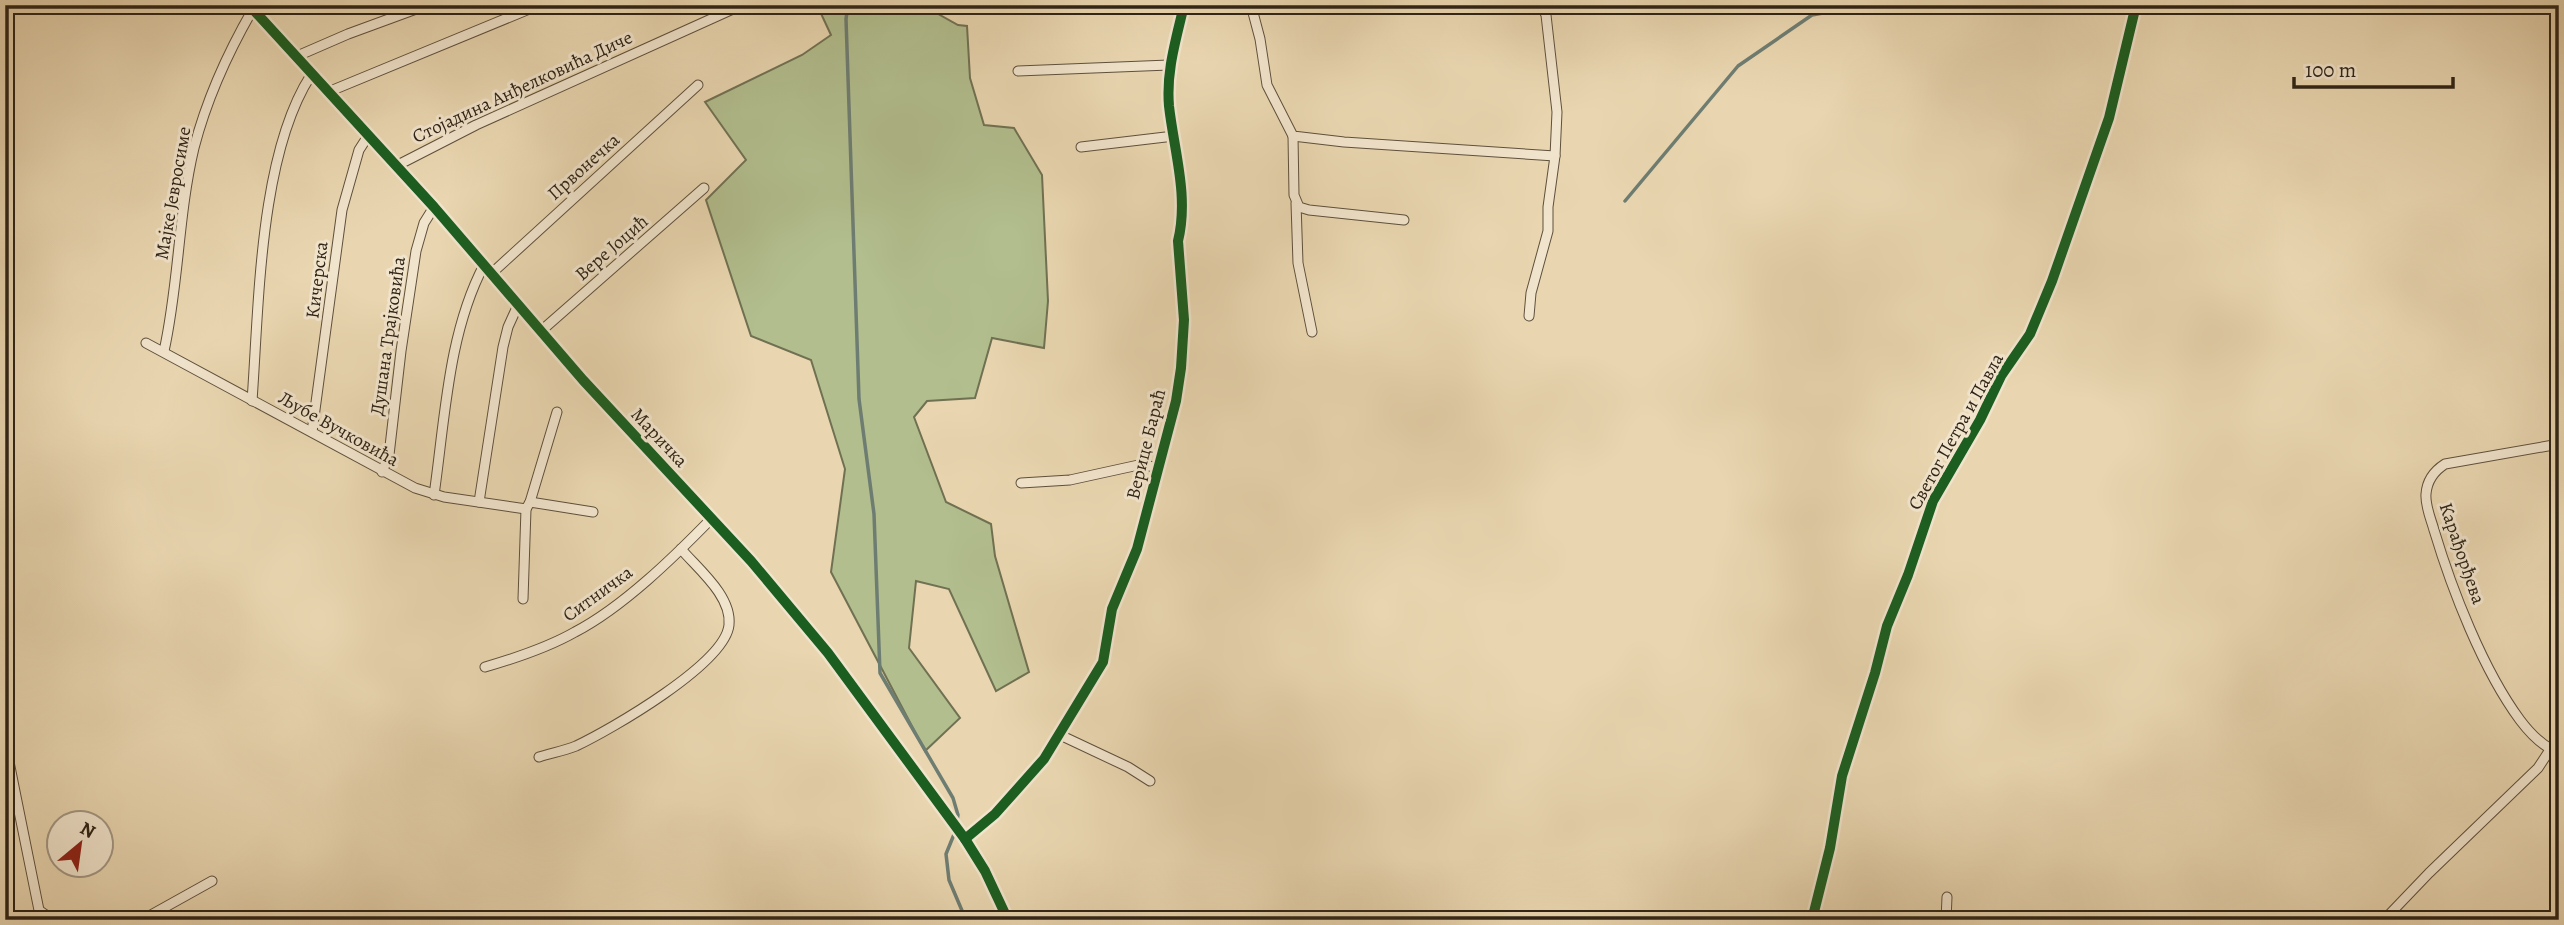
<svg xmlns="http://www.w3.org/2000/svg" width="2564" height="925" font-family="Alegreya,serif">
  <rect width="100%" height="100%" fill="#e9d6b0"/>
  <filter id="stains"><feTurbulence type="fractalNoise" baseFrequency=".00286" numOctaves="4"/><feColorMatrix values="0 0 0 0 .2 0 0 0 0 .09 0 0 0 0 .02 0 0 0 .5 -.17"/></filter>
  <radialGradient id="worn" r=".72"><stop offset=".6" stop-color="#630" stop-opacity="0"/><stop offset="1" stop-color="#630" stop-opacity=".3"/></radialGradient>
  <polygon fill="#b2be8e" stroke="#707152" stroke-width="2" points="817,5 922,5 958,25 967,26 970,78 984,125 1014,128 1042,175 1048,301 1044,348 992,338 975,398 927,401 914,417 946,502 991,524 995,556 1029,672 996,691 949,589 916,581 909,648 960,718 925,751 831,572 845,469 811,360 751,336 706,200 746,160 705,102 802,55 831,35"/>
  <g fill="none" stroke-linecap="round" stroke-linejoin="round">
    <g stroke="#6e7d72" stroke-width="3.5">
      <polyline points="848,5 846,19 859,399 874,514 880,673 953,798 958,815 957,821"/>
      <polyline points="1625,201 1738,66 1812,15 1867,5"/>
      <polyline points="955,832 946,854 949,880 966,920"/>
    </g>
    <g stroke="#5e503c" stroke-width="11">
      <g id="minor">
        <polyline points="1251,5 1260,39 1267,85 1293,136 1344,142 1555,156"/>
        <polyline points="295,57 348,34 427,5"/>
        <polyline points="1018,71 1169,65"/>
        <polyline points="328,92 539,5"/>
        <polyline points="1293,136 1294,195 1299,207 1309,210 1404,220"/>
        <polyline points="1081,147 1174,136"/>
        <polyline points="396,166 476,125 742,5"/>
        <polyline points="1296,203 1298,263 1312,332"/>
        <polyline points="492,273 698,85"/>
        <polyline points="1529,316 1531,293 1548,231 1548,207 1555,156 1557,112 1546,15 1541,5"/>
        <polyline points="541,331 704,188"/>
        <polyline points="146,343 415,488 444,497 526,509 530,502 593,512"/>
        <path d="M164,351c15,-67 14,-136 30,-203 13,-50 33,-94 59,-139"/>
        <path d="M252,401c7,-95 7,-246 59,-326"/>
        <polyline points="312,432 342,210 359,150 368,136"/>
        <polyline points="382,472 389,455 401,351 416,251 424,223 434,207"/>
        <polyline points="1021,483 1070,480 1143,464 1156,468"/>
        <path d="M434,495c11,-76 14,-162 50,-230"/>
        <polyline points="479,502 503,347 508,327 518,305"/>
        <polyline points="530,502 557,412"/>
        <polyline points="523,599 526,509"/>
        <path d="M485,667c31,-9 62,-19 90,-35 48,-25 99,-75 137,-114"/>
        <polyline points="1060,735 1128,767 1150,781"/>
        <polyline points="5,742 41,920"/>
        <path d="M2551,749c-13,-7 -22,-17 -31,-29 -37,-50 -68,-130 -86,-190 -3,-11 -9,-24 -8,-36 1,-14 8,-23 19,-30l114,-20"/>
        <path d="M539,757c12,-4 25,-6 37,-11 34,-16 149,-82 153,-121 3,-29 -31,-56 -48,-76"/>
        <path d="M965,839l30,-25 49,-55 59,-97 9,-53 25,-60 39,-148 5,-33 3,-48 -6,-79c11,-45 -4,-90 -9,-135 -3,-35 7,-66 15,-101"/>
        <polyline points="40,911 53,920"/>
        <polyline points="142,920 212,881"/>
        <polyline points="1812,920 1830,848 1842,776 1875,673 1887,626 1908,575 1933,501 1980,420 2001,376 2030,334 2052,281 2109,118 2136,5"/>
        <polyline points="1946,920 1947,897"/>
        <polyline points="2384,920 2429,873 2538,768 2559,736"/>
      </g>
    </g>
    <g stroke="#5e503c" stroke-width="13">
      <polyline id="tertiary" points="249,5 434,207 583,380 751,561 828,653 965,839 985,871 1008,920"/>
    </g>
    <use href="#minor" stroke="#f1e4cc" stroke-width="9"/>
    <use href="#tertiary" stroke="#f1e4cc" stroke-width="10"/>
    <g stroke="#f1e4cc" stroke-width="15">
      <g id="cycleway">
        <polyline points="249,5 434,207 583,380 751,561 828,653 965,839 985,871 1008,920"/>
        <path d="M965,839l30,-25 49,-55 59,-97 9,-53 25,-60 39,-148 5,-33 3,-48 -6,-79c11,-45 -4,-90 -9,-135 -3,-35 7,-66 15,-101"/>
        <polyline points="1812,920 1830,848 1842,776 1875,673 1887,626 1908,575 1933,501 1980,420 2001,376 2030,334 2052,281 2109,118 2136,5"/>
      </g>
    </g>
    <use href="#cycleway" stroke="#1b5e20" stroke-width="10"/>
  </g>
  <g text-anchor="middle" stroke-width="6" stroke-linejoin="round" paint-order="stroke">
    <g font-size="19" fill="#2f2416" stroke="#f1e4cc">
      <text transform="translate(522 86) rotate(-25)" y="7">Стојадина Анђелковића Диче</text>
      <text transform="translate(583 166) rotate(-42)" y="7">Првонечка</text>
      <text transform="translate(172 193) rotate(-80)" y="7">Мајке Јевросиме</text>
      <text transform="translate(611 247) rotate(-41)" y="7">Вере Јоцић</text>
      <text transform="translate(316 280) rotate(-83)" y="7">Кичерска</text>
      <text transform="translate(387 336) rotate(-82)" y="7">Душана Трајковића</text>
      <text transform="translate(339 428) rotate(29)" y="7">Љубе Вучковића</text>
      <text transform="translate(1955 431) rotate(-61)" y="7">Светог Петра и Павла</text>
      <text transform="translate(660 437) rotate(47)" y="7">Маричка</text>
      <text transform="translate(1145 444) rotate(-76)" y="7">Верице Бараћ</text>
      <text transform="translate(2463 553) rotate(71)" y="7">Карађорђева</text>
      <text transform="translate(597 593) rotate(-36)" y="7">Ситничка</text>
    </g>
  </g>
  <rect width="2564" height="925" fill="none" stroke="#e9d6b0" stroke-width="28"/>
  <rect x="7" y="7" width="2550" height="911" fill="none" stroke="#2f2416" stroke-width="3.5"/>
  <rect x="14" y="14" width="2536" height="897" fill="none" stroke="#2f2416" stroke-width="2"/>
  <g transform="translate(80 844) rotate(29)"><circle r="33" fill="#f1e4cc" stroke="#a39783" stroke-width="2"/>
  <path d="M0-5L12 26L0 18L-12 26Z" fill="#8f2418"/>
  <text y="-10" font-size="19" font-weight="bold" text-anchor="middle" fill="#2f2416">N</text>
  </g>
  <path d="M2294 77v10h159v-10" fill="none" stroke="#2f2416" stroke-width="3.5"/>
  <text x="2305" y="77" font-size="21" fill="#2f2416" stroke="#f1e4cc" stroke-width="5" paint-order="stroke">100 m</text>
  <rect width="100%" height="100%" filter="url(#stains)"/>
  <rect width="100%" height="100%" fill="url(#worn)"/>
</svg>
